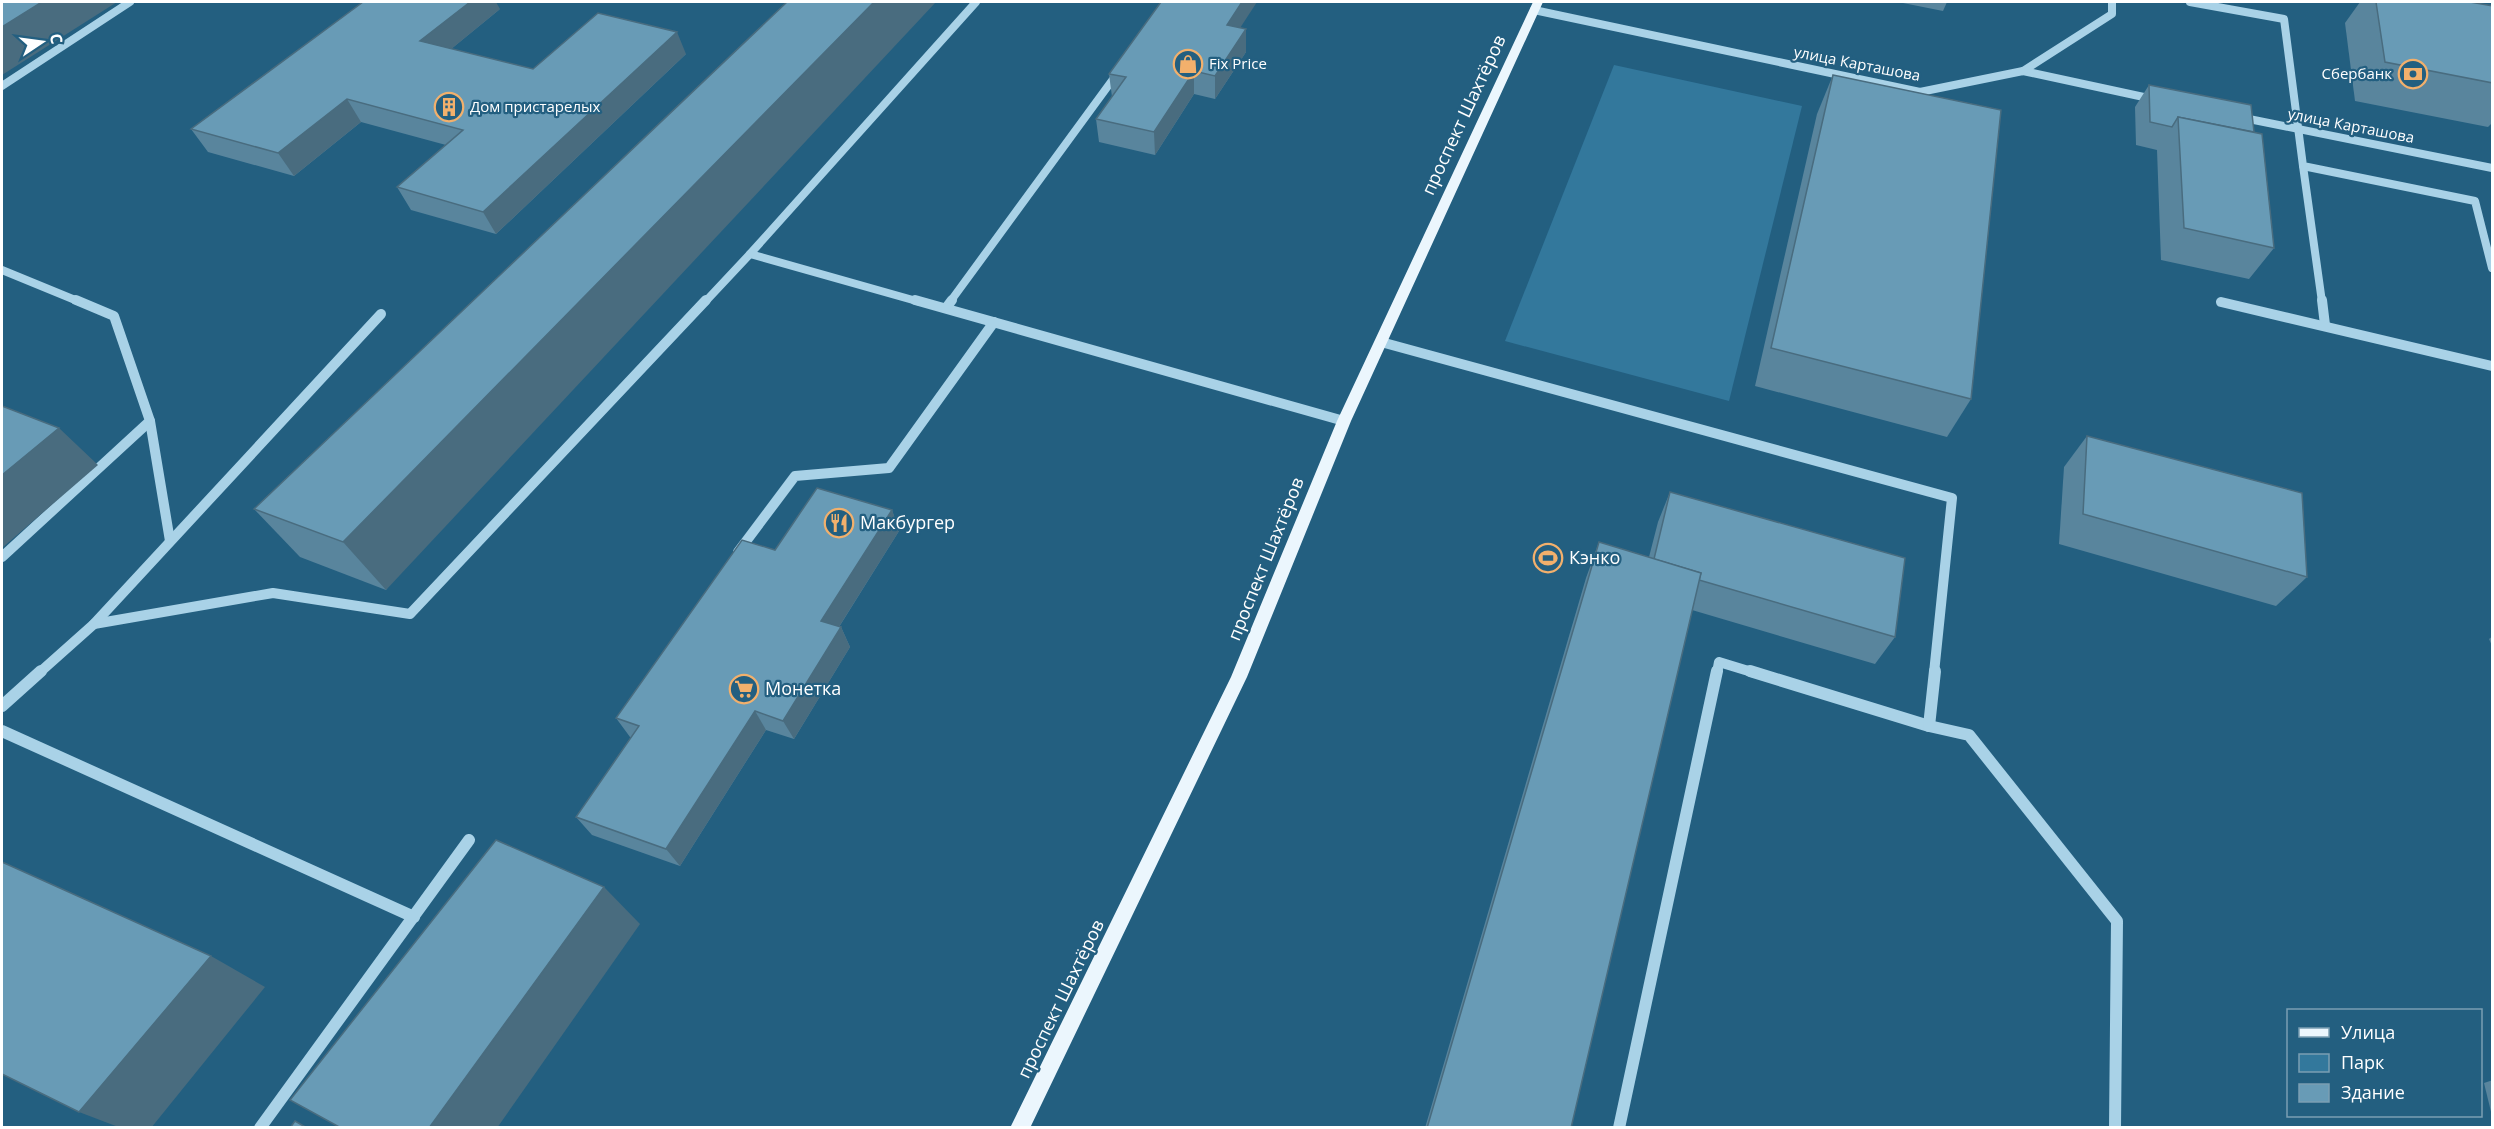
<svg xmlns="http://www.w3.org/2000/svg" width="2494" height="1129" font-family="'Open Sans',sans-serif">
  <rect width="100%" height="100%" fill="#235f80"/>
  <polygon fill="#33789c" points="1614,65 1802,106 1729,401 1505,341"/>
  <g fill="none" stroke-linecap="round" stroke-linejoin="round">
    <g stroke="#a9d2e7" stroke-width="8">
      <polyline points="2190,2 2284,19 2303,166 2475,201 2492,268"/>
      <polyline points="1534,10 1920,92 2023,71 2153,99"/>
      <polyline points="2023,71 2112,14 2112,2"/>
      <polyline points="2,86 130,2"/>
      <polyline points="2239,117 2492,168"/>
      <polyline points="2303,166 2322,302"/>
      <polyline points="2,270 80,302"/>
      <polyline points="705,302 750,254"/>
      <polyline points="920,302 750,254 976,2"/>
      <polyline points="950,302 1119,71"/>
    </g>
    <g stroke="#a9d2e7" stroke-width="10">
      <polyline points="915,300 1344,421"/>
      <polyline points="2322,300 2325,325"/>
      <polyline points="2221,302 2492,366"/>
      <polyline points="946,308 952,300"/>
      <polyline points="1381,342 1952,498 1934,673"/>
      <polyline points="150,421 170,541"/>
      <polyline points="738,552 795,476 889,468 994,322"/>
      <polyline points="2,557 150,421 114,316 76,300"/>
      <polyline points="94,624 273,593 410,614 706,300"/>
      <polyline points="39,673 94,624 381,314"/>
      <polyline points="1717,673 1719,662 1755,673"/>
    </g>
    <g stroke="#a9d2e7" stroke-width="12">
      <polyline points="1750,671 1929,726 1969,735 2117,921 2115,1128"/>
      <polyline points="2,706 41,671"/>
      <polyline points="1929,726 1935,671"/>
      <polyline points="2,731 414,917"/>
      <polyline points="260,1128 469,840"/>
      <polyline points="1619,1128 1717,671"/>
    </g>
    <polygon fill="#ebf6fd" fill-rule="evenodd" points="1533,2 1543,2 1351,421 1247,677 1030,1128 1010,1128 1231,677 1337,421"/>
  </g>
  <g fill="#59859d">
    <polygon points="787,2 386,590 300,557 254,509"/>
    <polygon points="1898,2 1947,2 1943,11"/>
    <polygon points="2360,2 2470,2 2493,6 2493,122 2488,127 2355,101 2345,23"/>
    <polygon points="500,9 451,49 533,69 686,54 496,234 411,210 397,187 446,145 361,122 294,176 208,152 191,129"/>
    <polygon points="1240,28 1246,29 1246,52 1215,99 1194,94 1155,155 1099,142 1096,119 1112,97 1109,74"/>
    <polygon points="1833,75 1971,399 1947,437 1755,386 1817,114"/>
    <polygon points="2149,85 2254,132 2274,248 2249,279 2161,260 2157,150 2136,145 2135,107"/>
    <polygon points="2087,436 2307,577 2276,606 2059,544 2064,467"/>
    <polygon points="1670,492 1895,637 1875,664 1692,610 1571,1128 1425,1128 1586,578 1599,542 1649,557 1658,522"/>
    <polygon points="892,510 899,531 839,627 841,627 850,647 794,739 766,730 680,866 592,835 576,817 631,737 630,737 616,718 775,550"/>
    <polygon points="2493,636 2493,648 2489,639"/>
    <polygon points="2493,1080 2493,1120 2484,1083"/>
  </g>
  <g fill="#496c7f">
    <polygon points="42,2 117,2 2,75 2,27"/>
    <polygon points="470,2 496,2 500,9 433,64 420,41"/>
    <polygon points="874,2 936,2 386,590 343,542"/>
    <polygon points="1242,2 1257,2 1227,48 1227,25"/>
    <polygon points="1246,29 1246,52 1215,99 1215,76"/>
    <polygon points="677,32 686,54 496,234 483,212"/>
    <polygon points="1194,71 1194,94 1155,155 1154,132"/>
    <polygon points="347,99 361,122 294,176 278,153"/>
    <polygon points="59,428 98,465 2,548 2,475"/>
    <polygon points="892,510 899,531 830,641 821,621"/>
    <polygon points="841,627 850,647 794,739 783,721"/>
    <polygon points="755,711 766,730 680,866 666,849"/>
    <polygon points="604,887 640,924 497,1128 429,1128"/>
    <polygon points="211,956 265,987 151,1128 121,1128 79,1112"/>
  </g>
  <g fill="#689bb6" stroke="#496c7f" stroke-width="1.5">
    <polygon points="2,2 42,2 2,27"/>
    <polygon points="363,2 470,2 420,41 533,69 598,13 677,32 483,212 397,187 463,130 347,99 278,153 191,129"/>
    <polygon points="787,2 874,2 343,542 254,509"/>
    <polygon points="1161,2 1242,2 1227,25 1246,29 1215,76 1194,71 1154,132 1096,119 1126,77 1109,74"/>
    <polygon points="2376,2 2470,2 2493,6 2493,83 2385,62"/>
    <polygon points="1833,75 2001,110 1971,399 1771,348"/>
    <polygon points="2149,85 2251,105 2254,132 2178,117 2172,127 2150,122"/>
    <polygon points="2178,117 2262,134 2274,248 2184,228"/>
    <polygon points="2,406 59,428 2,475"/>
    <polygon points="2087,436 2302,493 2307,577 2083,514"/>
    <polygon points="817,488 892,510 821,621 841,627 783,721 755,711 666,849 576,817 639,726 616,718 742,540 775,550"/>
    <polygon points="1670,492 1905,558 1895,637 1699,580 1701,573 1654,559"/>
    <polygon points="1599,542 1701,573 1571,1128 1427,1128"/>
    <polygon points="496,840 604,887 429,1128 341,1128 290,1100"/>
    <polygon points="2,862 211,956 79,1112 2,1074"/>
    <polygon points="295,1121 307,1128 290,1128"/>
  </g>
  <defs>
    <g id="shop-ring" transform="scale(1.5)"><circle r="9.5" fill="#235f80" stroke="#f2b06c" stroke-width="1.5"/><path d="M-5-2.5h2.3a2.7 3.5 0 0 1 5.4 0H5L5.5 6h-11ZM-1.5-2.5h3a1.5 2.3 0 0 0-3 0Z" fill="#f2b06c"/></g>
    <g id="bank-ring" transform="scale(1.5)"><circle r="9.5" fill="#235f80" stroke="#f2b06c" stroke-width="1.5"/><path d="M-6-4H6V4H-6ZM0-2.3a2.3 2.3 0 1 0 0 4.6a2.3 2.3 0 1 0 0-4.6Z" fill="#f2b06c"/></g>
    <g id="building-ring" transform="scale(1.5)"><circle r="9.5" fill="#235f80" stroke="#f2b06c" stroke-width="1.5"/><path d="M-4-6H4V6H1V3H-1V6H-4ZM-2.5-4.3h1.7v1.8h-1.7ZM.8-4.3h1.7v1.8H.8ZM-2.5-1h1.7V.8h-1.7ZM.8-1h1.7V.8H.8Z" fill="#f2b06c"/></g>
    <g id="restaurant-ring" transform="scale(1.5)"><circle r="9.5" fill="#235f80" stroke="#f2b06c" stroke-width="1.5"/><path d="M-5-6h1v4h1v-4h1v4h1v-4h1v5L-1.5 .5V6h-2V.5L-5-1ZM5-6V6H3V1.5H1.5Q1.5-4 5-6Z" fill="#f2b06c"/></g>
    <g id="stadium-ring" transform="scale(1.5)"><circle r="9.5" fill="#235f80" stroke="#f2b06c" stroke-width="1.5"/><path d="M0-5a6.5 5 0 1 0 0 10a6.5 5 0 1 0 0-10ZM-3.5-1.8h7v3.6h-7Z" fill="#f2b06c"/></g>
    <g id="supermarket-ring" transform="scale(1.5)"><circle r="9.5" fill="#235f80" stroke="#f2b06c" stroke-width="1.5"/><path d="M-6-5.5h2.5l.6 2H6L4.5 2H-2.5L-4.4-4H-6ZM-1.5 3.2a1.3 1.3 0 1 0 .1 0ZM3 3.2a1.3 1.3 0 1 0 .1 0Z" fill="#f2b06c"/></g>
  </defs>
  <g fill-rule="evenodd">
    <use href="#shop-ring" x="1188" y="64"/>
    <use href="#bank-ring" x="2413" y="74"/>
    <use href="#building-ring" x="449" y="107"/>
    <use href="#restaurant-ring" x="839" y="523"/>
    <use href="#stadium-ring" x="1548" y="558"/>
    <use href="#supermarket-ring" x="744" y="689"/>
  </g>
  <g text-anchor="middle" stroke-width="4.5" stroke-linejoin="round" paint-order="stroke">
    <g font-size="15" fill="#fff" stroke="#235f80" text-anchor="start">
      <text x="1209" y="69">Fix Price</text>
      <text x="2392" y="79" text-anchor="end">Сбербанк</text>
      <text x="470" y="112">Дом пристарелых</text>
    </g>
    <g font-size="15" fill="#fff" stroke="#235f80">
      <text transform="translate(1857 64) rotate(11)" y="5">улица Карташова</text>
      <text transform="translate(2351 126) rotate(11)" y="5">улица Карташова</text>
    </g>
    <g font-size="18" fill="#fff" stroke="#235f80">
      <text transform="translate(1464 115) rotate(-65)" y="6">проспект Шахтёров</text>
      <text transform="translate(1266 559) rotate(-68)" y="6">проспект Шахтёров</text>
      <text transform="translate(1061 999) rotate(-64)" y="6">проспект Шахтёров</text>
    </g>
    <g font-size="18" fill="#fff" stroke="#235f80" text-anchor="start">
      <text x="860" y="529">Макбургер</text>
      <text x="1569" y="564">Кэнко</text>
      <text x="765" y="695">Монетка</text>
    </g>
  </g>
  <rect width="2494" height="1129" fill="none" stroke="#ffffff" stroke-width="6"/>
  <rect x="2287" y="1009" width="195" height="108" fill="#235f80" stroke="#7b9fb3" stroke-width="1.5"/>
  <rect x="2299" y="1028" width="30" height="9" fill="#ebf6fd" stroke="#7b9fb3" stroke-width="1.5"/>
  <text x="2341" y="1039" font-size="18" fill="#ffffff">Улица</text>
  <rect x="2299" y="1054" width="30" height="18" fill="#33789c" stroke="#7b9fb3" stroke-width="1.5"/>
  <text x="2341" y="1069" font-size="18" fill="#ffffff">Парк</text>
  <rect x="2299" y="1084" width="30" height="18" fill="#689bb6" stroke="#7b9fb3" stroke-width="1.5"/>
  <text x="2341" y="1099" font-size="18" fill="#ffffff">Здание</text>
  <g transform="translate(42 42) rotate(77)" stroke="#235f80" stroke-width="4.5" paint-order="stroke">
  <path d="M0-4.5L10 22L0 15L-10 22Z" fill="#ffffff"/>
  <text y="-9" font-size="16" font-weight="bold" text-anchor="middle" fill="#ffffff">С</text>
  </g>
</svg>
